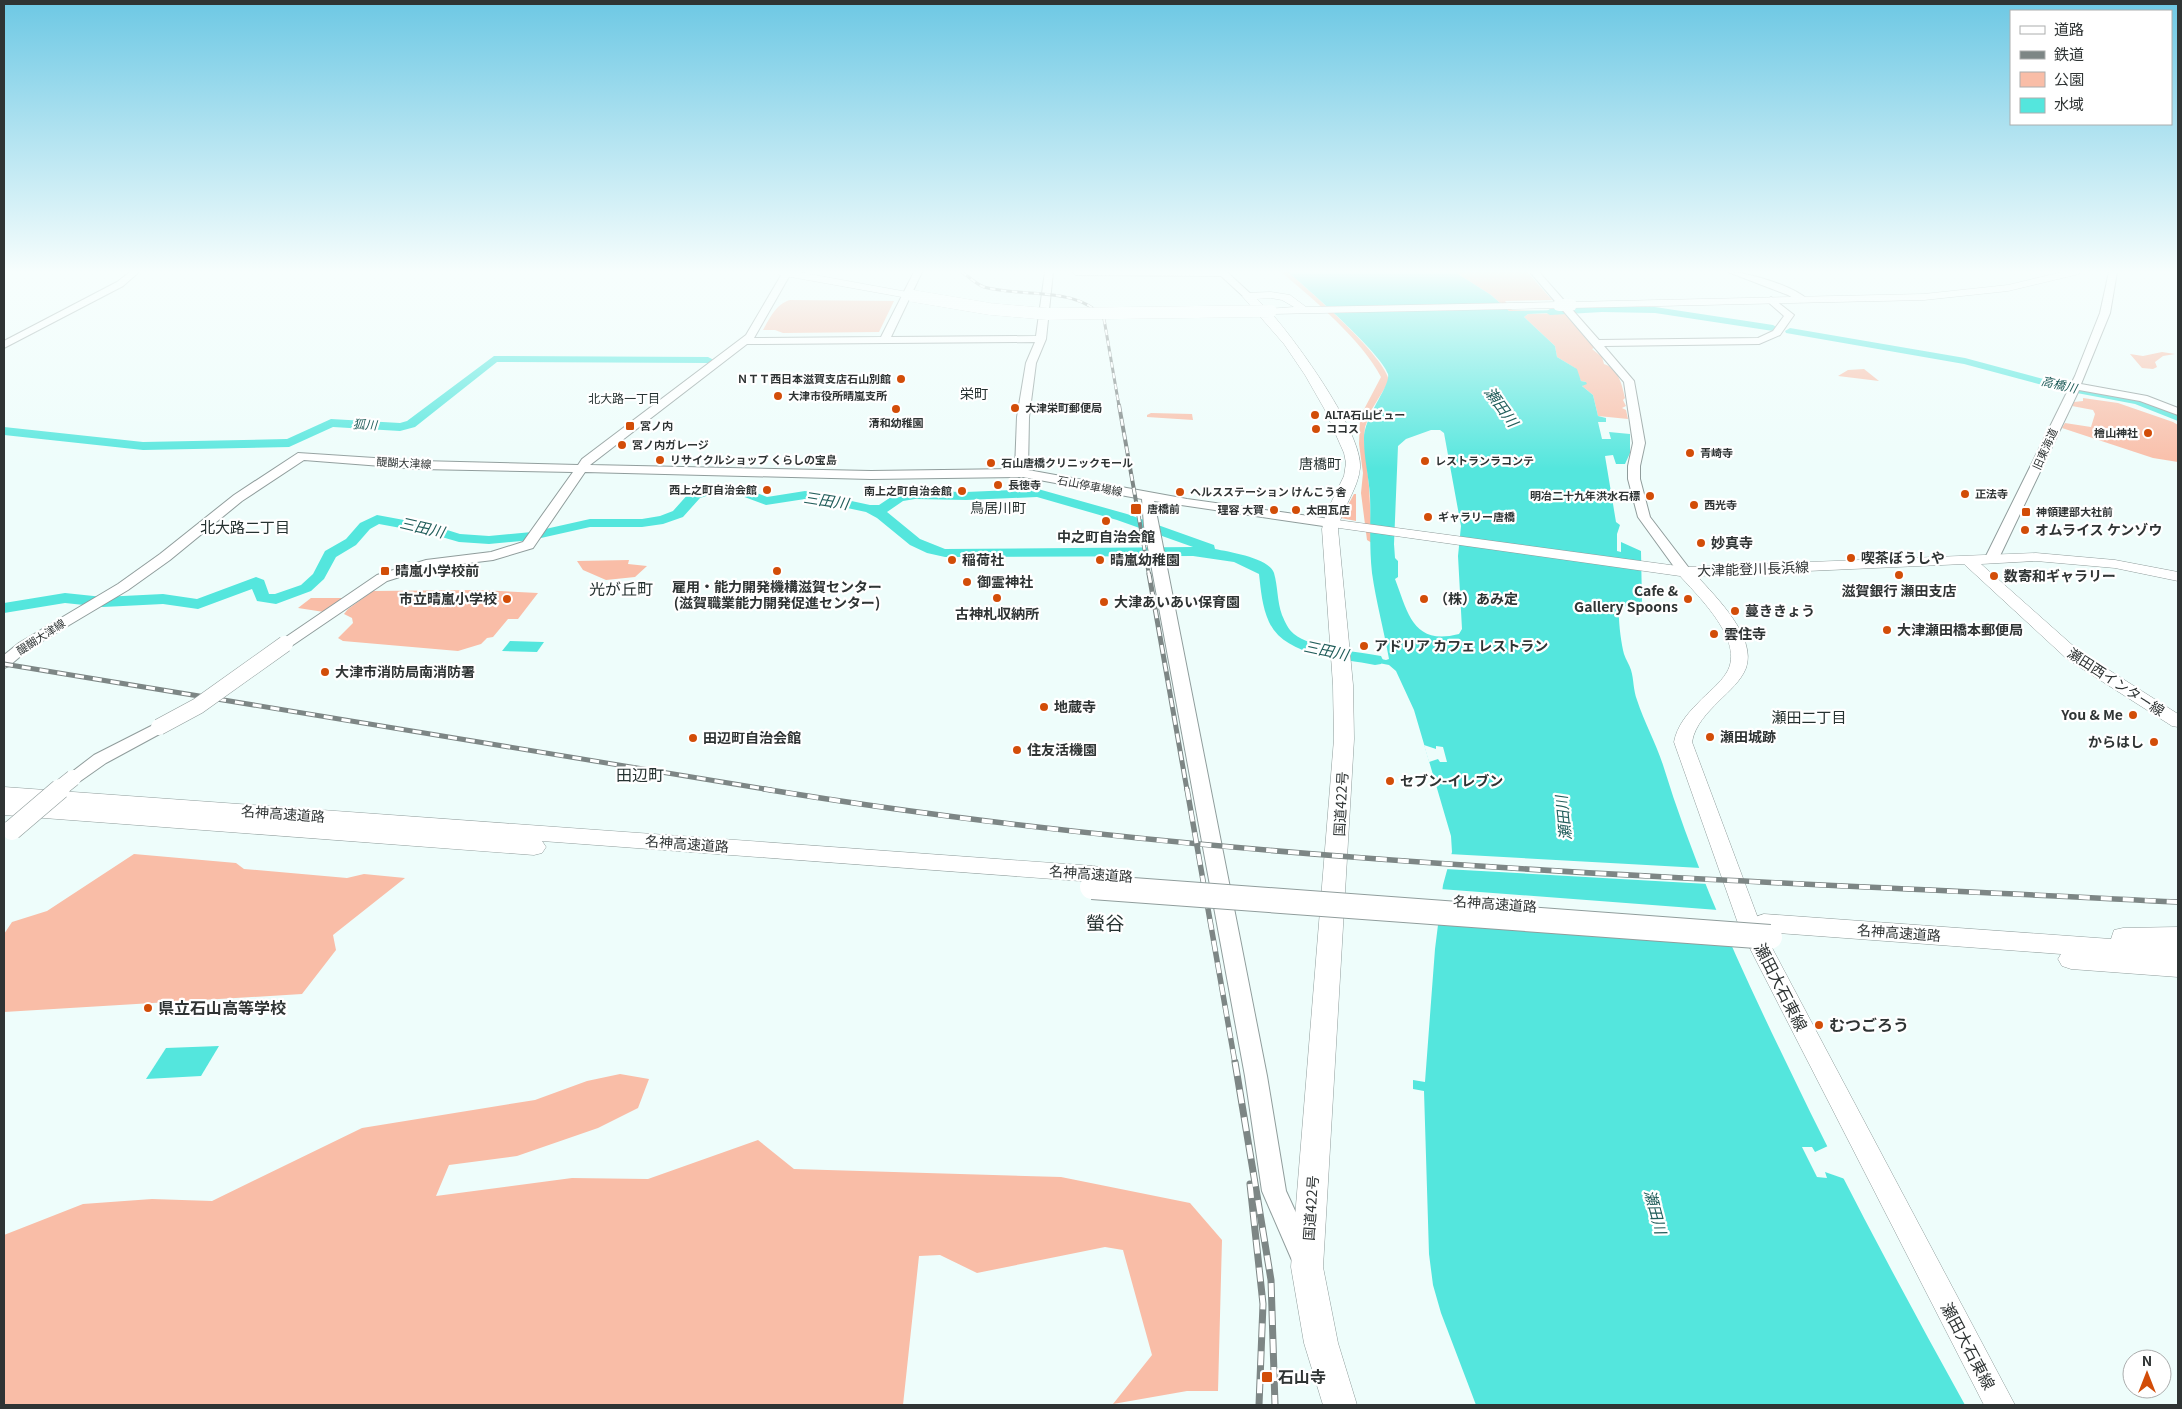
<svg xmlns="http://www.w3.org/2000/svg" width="2182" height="1409" font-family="Georgia,'Noto Sans JP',serif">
  <rect width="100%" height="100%" fill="#eefdfb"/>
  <g fill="#f9bda7">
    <path d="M1281,272h7c21,18 98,85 101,109l-17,28 -7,18 -1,12 5,47 3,57 -5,-3 -6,-47 2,-20 -4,-29 1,-27 21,-40c-19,-37 -68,-78 -100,-105z"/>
    <polygon points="1455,272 1527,272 1552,300 1505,301 1512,310 1544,311 1509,311 1491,295"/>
    <path d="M790,300l104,1 -15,31 -96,1 -8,-3h-12c7,-12 13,-26 27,-30z"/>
    <path d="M1564,313l30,35 -2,1 10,8 2,7c15,5 18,21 21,34l-2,2 3,6 -4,2 4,2 2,9 -30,-3 -5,-21 -11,-9 4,-4 -5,-1 -6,-13 -18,-11 -2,-11 -31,-29 4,-3z"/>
    <polygon points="2162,352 2175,354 2163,356 2155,362 2157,367 2153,369 2142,368 2130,354 2143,356"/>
    <polygon points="1864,369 1879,381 1838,376 1848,370"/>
    <polygon points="2083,398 2118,403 2173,422 2178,425 2178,462 2153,458 2062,428 2065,423 2091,427 2095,414 2093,410 2072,406 2074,402 2083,401"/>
    <polygon points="1151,413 1192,414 1193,420 1147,417 1147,415"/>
    <polygon points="1354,494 1356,494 1356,521 1341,518"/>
    <polygon points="629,560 628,564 647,566 635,577 606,580 583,570 577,561"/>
    <polygon points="479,590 538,593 518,619 508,619 493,637 487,638 481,644 458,651 343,641 338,638 353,623 352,618 344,614 348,609 373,591"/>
    <polygon points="311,598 343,598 324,612 298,608"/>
    <polygon points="134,854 236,863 244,869 347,878 364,874 405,878 333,935 336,950 302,994 4,1012 4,934 12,922 47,911"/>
    <polygon points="620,1074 649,1079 638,1108 598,1128 517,1156 449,1165 436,1196 572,1178 648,1179 758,1140 794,1169 1061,1177 1190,1203 1222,1240 1218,1391 1187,1391 1113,1404 1152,1355 1123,1250 1105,1247 977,1273 940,1255 919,1256 903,1405 4,1405 4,1235 83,1204 152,1199 212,1201 362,1128 535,1100 587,1081"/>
  </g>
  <g fill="#54e6dd" fill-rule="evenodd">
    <path d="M1288,272h167l36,23 18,16 57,-1 2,2 -40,2 -4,3 31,29 2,11 20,12 4,12 5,1 1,2 -5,2 11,9 5,21 8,2v4h-8l4,17h9l-2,-7 21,2v19l-5,11h-9l-3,-9 -8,1 11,66 4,3 -3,9v17l4,1v-10l20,9 1,53 -23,3c-1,12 2,36 5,47 2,6 5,10 7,16 3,10 2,19 6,30 7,22 19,43 26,65 31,101 75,198 121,293 56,118 118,233 181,347h-489l-35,-92 -8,-28 -4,-31 -5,-163 -11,-2v-9l12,2 10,-133 8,-64 9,-33 -1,-16 -37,-126 -18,-39 -7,-6 -36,-7 -1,-5 34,7 3,-1c-5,-29 -13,-57 -17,-86 -3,-27 -1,-49 -2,-77 -1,-19 -6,-37 -6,-56 -1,-23 27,-54 24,-66 -7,-21 -80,-85 -100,-102zM1431,430h9l4,3 17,93 -3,30 4,73 -3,5c-46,12 -51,-21 -64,-55l3,-2v-16l-3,-3 -1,-14 4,-98 8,-7z"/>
    <polygon points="510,641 544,642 537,652 502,651"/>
    <polygon points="219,1046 201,1076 146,1079 166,1048"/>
  </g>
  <g fill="#eefdfb">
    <polygon points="1424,745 1436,749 1436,746 1443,747 1447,762 1440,762 1438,759 1429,762"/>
    <polygon points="1449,854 1701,868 1708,884 1445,869"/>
    <polygon points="1440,889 1718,910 1732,944 1436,922"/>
    <polygon points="1828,1146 1845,1179 1825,1172 1827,1178 1817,1177 1802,1147 1812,1147 1815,1152"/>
  </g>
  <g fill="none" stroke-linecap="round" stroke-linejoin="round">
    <g fill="#54e6dd" fill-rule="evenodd">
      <polygon points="1602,306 1655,307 1773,325 1778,328 1773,331 1655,313 1602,312 1550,315 1545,312 1550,309"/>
      <polygon points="1790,328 1965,358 2062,384 2142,399 2178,413 2178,421 2135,404 2061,390 1964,364 1786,333 1785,331"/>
      <polygon points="494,356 708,357 714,360 708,363 497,362 415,427 400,431 333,427 289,447 143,450 4,435 4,427 143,442 287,439 331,419 400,423 407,421"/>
      <path d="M708,487h33l26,10 38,-6 65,14h9l15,-10 21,-4 51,1 72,-3 89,25 87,31 1,4c15,3 54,9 59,24 4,14 3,28 8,42 3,7 6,14 12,19 17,14 59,17 81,21l6,1 2,4 -2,4 -6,1c-34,-7 -90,-8 -106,-43 -7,-16 -8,-31 -10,-48l-25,-12 -41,-6 -248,1 -18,-4 -17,-8 -33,-27 -11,-6 -61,-13 -39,6 -27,-10h-30l-9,3 -17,19 -20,7 -21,3h-52l-58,13 -43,4 -30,-2 -31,-9 -49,-9 -9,5 -14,16 -20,12 -12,22 -13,12 -35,13 -19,-3 -5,-12 -54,20 -35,-5 -60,3 -38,-4 -61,10v-10l61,-10 38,4 60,-3 34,5 59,-22 8,3 5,14h6l26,-9 12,-11 12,-23 21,-12 14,-16 17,-8 54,10 29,9 29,2 43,-4 58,-13h52l18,-3 13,-5 17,-19zM1037,497l80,23 76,27 -248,2 -25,-10 -33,-27 16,-11 12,-2 51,1z"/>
    </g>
    <g stroke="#909d9c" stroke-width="2">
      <g id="secondary">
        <polygon points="130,272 139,272 123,286 4,348 4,341 117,282"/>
        <path d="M783,272l8,1 -37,65 127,-1 33,-65h8l-31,65 145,-1 9,-64h8l-7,67 -10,24 -7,54 -1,53 159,29 143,20 7,4 -7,4 -176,-26 113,575 19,115 30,65 -4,9 -9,3 -9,-3 -32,-74 -17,-115 -101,-550 -2,-27 -119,-22 -152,2 -286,-7 -52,76 -40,12 -65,8 -41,13 -97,66h-10l-3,-3 3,-3 97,-66 49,-15 65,-8 32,-10 50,-70 -153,-3 -116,-9 -62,41 -72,59 -42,30 -99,59 -20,17 -5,2v-13l15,-12 99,-59 42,-30 74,-59 64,-42 122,8 158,4 4,-6 164,-124zM1035,342l-9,21 -9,54 -2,52 -144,2 -281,-6 157,-121z"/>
        <polygon points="1072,272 1227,272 1253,296 1245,298 1221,276 1076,275"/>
        <polygon points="1530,272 1539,272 1599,340 1758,338 1773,331 1784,316 1768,302 1766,300 1771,297 1794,315 1780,335 1759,344 1604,346 1634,381 1645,443 1640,466 1640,479 1650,517 1692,572 1690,575 1680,575 1638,517 1628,479 1628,466 1633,443 1624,382"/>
        <path d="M1728,272c19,0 66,14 80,28l-8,2 -12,-7z"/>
        <polygon points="2109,272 2117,272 2110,313 2081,384 2147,396 2178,408 2178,415 2140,401 2079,390 1999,558 1997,561 1987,561 1985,558 2075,376 2100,313"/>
        <polygon points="159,722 165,723 167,727 165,731 106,763 79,782 67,782 64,778 94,755"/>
      </g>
    </g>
    <g stroke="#909d9c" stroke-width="1">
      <path id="primary" d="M1330,519l355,48 351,-14 79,7 63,12v9l-63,-13 -79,-7 -55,3 98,87 99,63v13l-6,-1 -105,-67 -103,-95 -267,12c19,21 60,61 49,92 -5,13 -17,23 -27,33 -12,12 -24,24 -27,41l70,187 253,476h-31l-244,-476 -66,-187c3,-16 13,-28 24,-39 9,-10 22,-19 29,-31 18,-31 -28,-75 -47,-96l-355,-50 -2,-3z"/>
    </g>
    <g stroke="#909d9c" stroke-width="1">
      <g id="highway">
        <polygon points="775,272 798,272 913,293 919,296 913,299 780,275"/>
        <polygon points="2062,272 2080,272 2079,274 2008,291 1924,300 1571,308 1565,305 1571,302 1924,294 2008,285"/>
        <path d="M1271,292l19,3 16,12 253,-5 6,3 -6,3 -287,6c24,27 91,119 88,154 -2,22 -18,39 -22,61l15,156 1,54 -31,528 15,76 19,62h-34l-19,-62 -13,-76 43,-528 -1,-54 -11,-156 4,-16 18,-37 2,-13 -2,-10 -19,-43 -20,-35 -21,-31 -42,-48 6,-3zM1271,298l11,2 12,7 -27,2 -10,-10z"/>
        <polygon points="4,787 1094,866 1102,868 1106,874 1102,880 1094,882 542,841 546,847 542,853 534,855 4,815"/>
        <polygon points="1764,914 2111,939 2114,930 2123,928 2178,927 2178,977 2071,969 2062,966 2058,959 2061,954 1764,932 1755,929 1752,923 1755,917"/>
      </g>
    </g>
    <use href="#secondary" fill="#fff" fill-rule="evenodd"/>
    <use href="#primary" fill="#fff" fill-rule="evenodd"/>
    <use href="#highway" fill="#fff" fill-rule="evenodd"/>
    <g stroke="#7d8685" stroke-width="3">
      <path id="rail-far4" d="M962,272c7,5 14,12 22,15 38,11 94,-2 120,32l15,87"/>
    </g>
    <g stroke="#7d8685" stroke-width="4">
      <polyline id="rail-far3" points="1119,405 1149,575"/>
    </g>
    <g stroke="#7d8685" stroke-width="5">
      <g id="rail-far2">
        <polyline points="1149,574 1187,790"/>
        <polyline points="4,664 771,790"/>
      </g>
    </g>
    <g stroke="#7d8685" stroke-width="5.5">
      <g id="rail-far1">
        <path d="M764,789c467,77 942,89 1414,113"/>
        <polyline points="1187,789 1235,1063"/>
      </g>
    </g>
    <g stroke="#7d8685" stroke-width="7">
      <g id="rail">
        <polyline points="1235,1062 1271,1280 1275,1405"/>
        <polyline points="1250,1184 1263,1304 1259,1405"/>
      </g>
    </g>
    <use href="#rail-far4" stroke="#fff" stroke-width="2" stroke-dasharray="5.5" stroke-linecap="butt"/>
    <use href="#rail-far3" stroke="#fff" stroke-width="2.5" stroke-dasharray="7" stroke-linecap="butt"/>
    <use href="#rail-far2" stroke="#fff" stroke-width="3" stroke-dasharray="9" stroke-linecap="butt"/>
    <use href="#rail-far1" stroke="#fff" stroke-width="4" stroke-dasharray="11" stroke-linecap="butt"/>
    <use href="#rail" stroke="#fff" stroke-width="5" stroke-dasharray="14" stroke-linecap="butt"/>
    <g stroke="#909d9c" stroke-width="17" stroke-linecap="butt">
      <g id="secondary-bridge-far1">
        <polyline points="159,727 198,706 285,644"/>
        <polyline points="58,790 73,778"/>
      </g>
    </g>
    <g stroke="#909d9c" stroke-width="21" stroke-linecap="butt">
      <polyline id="secondary-bridge" points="12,830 60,789"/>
    </g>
    <g stroke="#909d9c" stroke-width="12" stroke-linecap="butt">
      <g id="highway-bridge-far1">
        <polyline points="913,296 990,309 1047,314 1271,311"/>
        <polyline points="1559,305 1571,305"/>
      </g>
    </g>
    <g stroke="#909d9c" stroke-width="26" stroke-linecap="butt">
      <polyline id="highway-bridge" points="1092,887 1770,937"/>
    </g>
    <use href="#secondary-bridge-far1" stroke="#fff" stroke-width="16"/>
    <use href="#secondary-bridge" stroke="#fff" stroke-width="20"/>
    <use href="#highway-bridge-far1" stroke="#fff" stroke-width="12"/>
    <use href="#highway-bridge" stroke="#fff" stroke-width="24"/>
  </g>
  <linearGradient id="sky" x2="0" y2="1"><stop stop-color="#6dc8e4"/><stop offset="0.58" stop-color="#f7fefd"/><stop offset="1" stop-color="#f7fefd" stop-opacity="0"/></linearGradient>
  <rect width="2182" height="469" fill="url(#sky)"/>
  <g fill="#d24d08" stroke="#fff" stroke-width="2">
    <circle cx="901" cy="379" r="5"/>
    <circle cx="778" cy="396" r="5"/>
    <circle cx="1015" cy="408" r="5"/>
    <circle cx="896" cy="409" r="5"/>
    <circle cx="1315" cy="415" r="5"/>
    <rect x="625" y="421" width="10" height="10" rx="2.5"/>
    <circle cx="1316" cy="429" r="5"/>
    <circle cx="2148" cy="433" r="5"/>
    <circle cx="622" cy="445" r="5"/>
    <circle cx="1690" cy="453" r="5"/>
    <circle cx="660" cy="460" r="5"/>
    <circle cx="1425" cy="461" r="5"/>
    <circle cx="991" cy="463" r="5"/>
    <circle cx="998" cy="485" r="5"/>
    <circle cx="767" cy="490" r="5"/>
    <circle cx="962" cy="491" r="5"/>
    <circle cx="1180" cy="492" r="5"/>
    <circle cx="1965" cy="494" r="5"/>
    <circle cx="1650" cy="496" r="5"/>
    <circle cx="1694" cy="505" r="5"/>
    <rect x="1130" y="503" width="12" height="12" rx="2.5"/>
    <circle cx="1274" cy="510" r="5"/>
    <circle cx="1296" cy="510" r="5"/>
    <rect x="2021" y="507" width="10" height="10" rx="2.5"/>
    <circle cx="1428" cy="517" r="5"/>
    <circle cx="1106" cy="521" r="5"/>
    <circle cx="2025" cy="530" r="5"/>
    <circle cx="1701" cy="543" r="5"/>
    <circle cx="1851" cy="558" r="5"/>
    <circle cx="952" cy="560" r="5"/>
    <circle cx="1100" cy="560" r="5"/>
    <rect x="380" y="566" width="10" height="10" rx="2.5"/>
    <circle cx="777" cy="571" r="5"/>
    <circle cx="1899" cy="575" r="5"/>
    <circle cx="1994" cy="576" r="5"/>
    <circle cx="967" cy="582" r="5"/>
    <circle cx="997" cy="598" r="5"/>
    <circle cx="507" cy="599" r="5"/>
    <circle cx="1424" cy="599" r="5"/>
    <circle cx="1688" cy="599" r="5"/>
    <circle cx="1104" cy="602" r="5"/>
    <circle cx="1735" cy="611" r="5"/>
    <circle cx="1887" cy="630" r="5"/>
    <circle cx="1714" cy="634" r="5"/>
    <circle cx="1364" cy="646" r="5"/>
    <circle cx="325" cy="672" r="5"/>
    <circle cx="1044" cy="707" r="5"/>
    <circle cx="2133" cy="715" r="5"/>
    <circle cx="1710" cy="737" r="5"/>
    <circle cx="693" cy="738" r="5"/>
    <circle cx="2154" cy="742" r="5"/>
    <circle cx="1017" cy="750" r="5"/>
    <circle cx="1390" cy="781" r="5"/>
    <circle cx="148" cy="1008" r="5"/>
    <circle cx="1819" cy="1025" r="5"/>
    <rect x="1261" y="1371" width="12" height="12" rx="2.5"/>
  </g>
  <g text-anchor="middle" stroke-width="4.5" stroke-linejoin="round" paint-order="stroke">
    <g font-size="11" font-weight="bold" fill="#2f3434" stroke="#fff" text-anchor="start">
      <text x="891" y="383" text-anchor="end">ＮＴＴ西日本滋賀支店石山別館</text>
      <text x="788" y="400">大津市役所晴嵐支所</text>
      <text x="1025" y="412">大津栄町郵便局</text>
      <text x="1325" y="419">ALTA石山ビュー</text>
      <text x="896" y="427" text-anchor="middle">清和幼稚園</text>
      <text x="640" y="430">宮ノ内</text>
      <text x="1326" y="433">ココス</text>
      <text x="2138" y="437" text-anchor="end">檜山神社</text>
      <text x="632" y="449">宮ノ内ガレージ</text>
      <text x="1700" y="457">青崎寺</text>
      <text x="670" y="464">リサイクルショップ くらしの宝島</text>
      <text x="1435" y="465">レストランラコンテ</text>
      <text x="1001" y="467">石山唐橋クリニックモール</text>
      <text x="1008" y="489">長徳寺</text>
      <text x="757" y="494" text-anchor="end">西上之町自治会館</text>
      <text x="952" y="495" text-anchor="end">南上之町自治会館</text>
      <text x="1190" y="496">ヘルスステーション けんこう舎</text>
      <text x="1975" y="498">正法寺</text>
      <text x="1640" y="500" text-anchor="end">明冶二十九年洪水石標</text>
      <text x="1704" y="509">西光寺</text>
      <text x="1147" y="513">唐橋前</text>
      <text x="1264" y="514" text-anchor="end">理容 大賀</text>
      <text x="1306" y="514">太田瓦店</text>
      <text x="2036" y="516">神領建部大社前</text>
      <text x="1438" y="521">ギャラリー唐橋</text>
    </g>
    <g font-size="11" fill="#2f3434" stroke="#fff">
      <text transform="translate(2045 449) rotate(-66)" y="4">旧東海道</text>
      <text transform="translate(404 463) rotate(3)" y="4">醍醐大津線</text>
      <text transform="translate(1090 486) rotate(11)" y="4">石山停車場線</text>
      <text transform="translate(41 637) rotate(-33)" y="4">醍醐大津線</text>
    </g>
    <g font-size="12" font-style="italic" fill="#225e5b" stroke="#fff">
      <text transform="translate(2059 385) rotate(13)" y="4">高橋川</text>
      <text transform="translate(365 425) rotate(3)" y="4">狐川</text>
    </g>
    <g font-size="12" fill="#263231" stroke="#fff">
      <text x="624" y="403">北大路一丁目</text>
    </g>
    <g font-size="14" fill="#263231" stroke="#fff">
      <text x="974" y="399">栄町</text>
      <text x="1320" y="469">唐橋町</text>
      <text x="998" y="513">鳥居川町</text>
    </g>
    <g font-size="14" font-weight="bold" fill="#2f3434" stroke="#fff" text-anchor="start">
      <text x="2035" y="535">オムライス ケンゾウ</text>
      <text x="1106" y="542" text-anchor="middle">中之町自治会館</text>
      <text x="1711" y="548">妙真寺</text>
      <text x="1861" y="563">喫茶ぼうしや</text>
      <text x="962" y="565">稲荷社</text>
      <text x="1110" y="565">晴嵐幼稚園</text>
      <text x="395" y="576">晴嵐小学校前</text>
      <text x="2004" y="581">数寄和ギャラリー</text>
      <text x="977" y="587">御霊神社</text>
      <text x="777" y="592" text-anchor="middle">雇用・能力開発機構滋賀センター<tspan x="777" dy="16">(滋賀職業能力開発促進センター)</tspan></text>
      <text x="1678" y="596" text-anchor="end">Cafe &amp;<tspan x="1678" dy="16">Gallery Spoons</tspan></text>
      <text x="1899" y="596" text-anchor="middle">滋賀銀行 瀬田支店</text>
      <text x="497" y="604" text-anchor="end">市立晴嵐小学校</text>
      <text x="1434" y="604">（株）あみ定</text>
      <text x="1114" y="607">大津あいあい保育園</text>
      <text x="1745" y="616">蔓ききょう</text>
      <text x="997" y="619" text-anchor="middle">古神札収納所</text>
      <text x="1897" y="635">大津瀬田橋本郵便局</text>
      <text x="1724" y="639">雲住寺</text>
      <text x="1374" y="651">アドリア カフェ レストラン</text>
      <text x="335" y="677">大津市消防局南消防署</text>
      <text x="1054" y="712">地蔵寺</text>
      <text x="2123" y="720" text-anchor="end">You &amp; Me</text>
      <text x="1720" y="742">瀬田城跡</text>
      <text x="703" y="743">田辺町自治会館</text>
      <text x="2144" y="747" text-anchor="end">からはし</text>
      <text x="1027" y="755">住友活機園</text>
      <text x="1400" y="786">セブン-イレブン</text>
    </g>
    <g font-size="14" fill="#2f3434" stroke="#fff">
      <text transform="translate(1753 569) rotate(-2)" y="5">大津能登川長浜線</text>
      <text transform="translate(2116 682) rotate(33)" y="5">瀬田西インター線</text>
      <text transform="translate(1341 804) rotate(-87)" y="5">国道422号</text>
      <text transform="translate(283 814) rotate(4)" y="5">名神高速道路</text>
      <text transform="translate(687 844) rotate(4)" y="5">名神高速道路</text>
      <text transform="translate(1091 874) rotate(4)" y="5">名神高速道路</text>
      <text transform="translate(1495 904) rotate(4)" y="5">名神高速道路</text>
      <text transform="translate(1899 933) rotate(4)" y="5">名神高速道路</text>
      <text transform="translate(1311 1208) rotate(-86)" y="5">国道422号</text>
    </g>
    <g font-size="15" font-style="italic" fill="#225e5b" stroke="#fff">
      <text transform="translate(1501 407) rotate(54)" y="5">瀬田川</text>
      <text transform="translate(826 501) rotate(9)" y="5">三田川</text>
      <text transform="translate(422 528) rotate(13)" y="5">三田川</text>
      <text transform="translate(1326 651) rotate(12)" y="5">三田川</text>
      <text transform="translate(1564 818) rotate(-96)" y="5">瀬田川</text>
      <text transform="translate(1655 1212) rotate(75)" y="5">瀬田川</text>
    </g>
    <g font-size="15" fill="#263231" stroke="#fff">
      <text x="245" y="533">北大路二丁目</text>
      <text x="1809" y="723">瀬田二丁目</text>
    </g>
    <g font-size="16" fill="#263231" stroke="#fff">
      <text x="621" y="595">光が丘町</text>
      <text x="640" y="781">田辺町</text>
    </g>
    <g font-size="16" fill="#2f3434" stroke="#fff">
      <text transform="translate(1781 987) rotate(63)" y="6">瀬田大石東線</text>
      <text transform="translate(1968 1346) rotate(62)" y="6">瀬田大石東線</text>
    </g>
    <g font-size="16" font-weight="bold" fill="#2f3434" stroke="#fff" text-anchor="start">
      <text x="158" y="1014">県立石山高等学校</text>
      <text x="1829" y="1031">むつごろう</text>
      <text x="1278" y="1383">石山寺</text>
    </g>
    <g font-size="19" fill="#263231" stroke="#fff">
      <text x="1105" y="930">螢谷</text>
    </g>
  </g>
  <rect width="2182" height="1409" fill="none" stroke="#2f3434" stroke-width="10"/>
  <rect x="2010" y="10" width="162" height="115" fill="#ffffff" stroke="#acaeae"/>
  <rect x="2020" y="26" width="25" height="8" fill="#ffffff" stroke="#acaeae"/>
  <text x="2054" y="35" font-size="15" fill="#2f3434">道路</text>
  <rect x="2020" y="51" width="25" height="8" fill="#7d8685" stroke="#acaeae"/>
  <text x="2054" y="60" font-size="15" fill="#2f3434">鉄道</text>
  <rect x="2020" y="72" width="25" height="15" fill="#f9bda7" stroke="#acaeae"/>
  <text x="2054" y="85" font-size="15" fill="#2f3434">公園</text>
  <rect x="2020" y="98" width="25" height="15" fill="#54e6dd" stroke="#acaeae"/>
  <text x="2054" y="110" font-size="15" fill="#2f3434">水域</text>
  <g transform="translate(2147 1374)"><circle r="24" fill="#ffffff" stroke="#acaeae"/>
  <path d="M0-4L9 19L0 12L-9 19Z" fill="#d24d08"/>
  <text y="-8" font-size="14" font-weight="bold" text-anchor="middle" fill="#2f3434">N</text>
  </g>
</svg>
